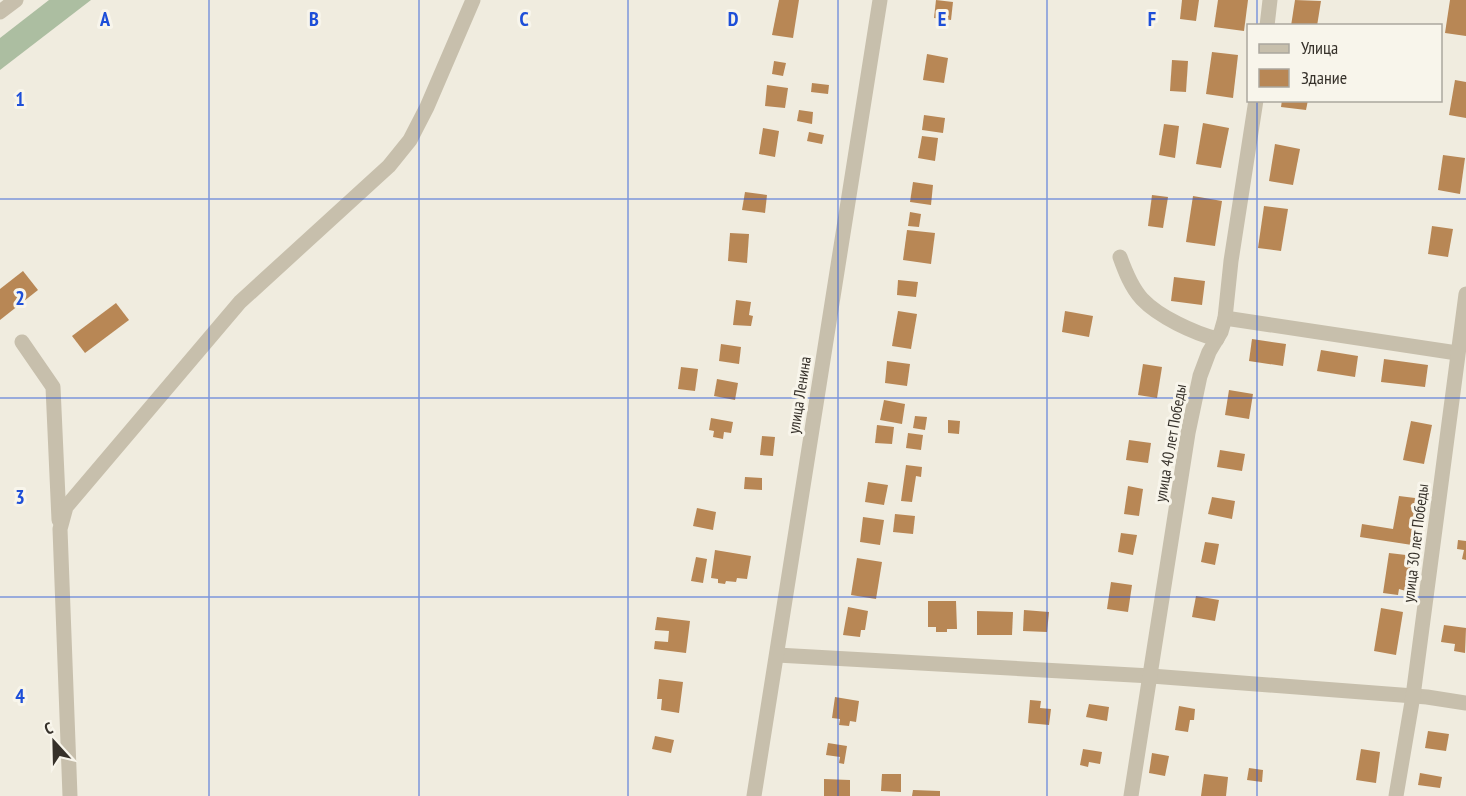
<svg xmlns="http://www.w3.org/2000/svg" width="1466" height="796" font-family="'PT Sans Narrow',sans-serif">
  <rect width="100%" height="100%" fill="#f0ecdf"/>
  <polygon fill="#acbea1" points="49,0 91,0 0,70 0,38"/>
  <g fill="#b88755">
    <polygon points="779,0 799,0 793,38 772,35"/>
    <polygon points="936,0 953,2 951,20 934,18"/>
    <polygon points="1182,0 1199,0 1196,21 1180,19"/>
    <polygon points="1218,0 1248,0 1244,31 1214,27"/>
    <polygon points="1295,0 1321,1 1317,26 1291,26"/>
    <polygon points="1450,0 1466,0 1466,36 1445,33"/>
    <polygon points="1212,52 1238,55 1233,98 1206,94"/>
    <polygon points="927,54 948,58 944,83 923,80"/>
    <polygon points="1172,60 1188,61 1186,92 1170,91"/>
    <polygon points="774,61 786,63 783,76 772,74"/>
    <polygon points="1455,80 1466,82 1466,118 1449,115"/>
    <polygon points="812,83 829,85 828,94 811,92"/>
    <polygon points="767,85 788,88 785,108 765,106"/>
    <polygon points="1282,100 1308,100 1306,110 1281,107"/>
    <polygon points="799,110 813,112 812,124 797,121"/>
    <polygon points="924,115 945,118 943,133 922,130"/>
    <polygon points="1203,123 1229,128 1221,168 1196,164"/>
    <polygon points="1164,124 1179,126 1175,158 1159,155"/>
    <polygon points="763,128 779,131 775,157 759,154"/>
    <polygon points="809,132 824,135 822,144 807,141"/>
    <polygon points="922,136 938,138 935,161 918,158"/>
    <polygon points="1275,144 1300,149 1293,185 1269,181"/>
    <polygon points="1443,155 1465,158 1460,194 1438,190"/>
    <polygon points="913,182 933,185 931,205 910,202"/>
    <polygon points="745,192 767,195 765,213 742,210"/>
    <polygon points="1152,195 1168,197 1163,228 1148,226"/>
    <polygon points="1193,196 1222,201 1215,246 1186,242"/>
    <polygon points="1264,206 1288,209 1281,251 1258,248"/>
    <polygon points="910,212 921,214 919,227 908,226"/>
    <polygon points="1432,226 1453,229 1448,257 1428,254"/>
    <polygon points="907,230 935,233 931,264 903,260"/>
    <polygon points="730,233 749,234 747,263 728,261"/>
    <polygon points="23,271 38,290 0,320 0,289"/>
    <polygon points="1174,277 1205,281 1202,305 1171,301"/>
    <polygon points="898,280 918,282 916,297 897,295"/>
    <polygon points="736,300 751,302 749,315 753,316 751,326 733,325"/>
    <polygon points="116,303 129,320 85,353 72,336"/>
    <polygon points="898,311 917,314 911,349 892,346"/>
    <polygon points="1065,311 1093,316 1089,337 1062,332"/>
    <polygon points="1252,339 1286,344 1283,366 1249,361"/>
    <polygon points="721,344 741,347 739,364 719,361"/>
    <polygon points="1321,350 1358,356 1355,377 1317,371"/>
    <polygon points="1384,359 1428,365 1425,387 1381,382"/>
    <polygon points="887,361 910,364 907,386 885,383"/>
    <polygon points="1143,364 1162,367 1157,398 1138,395"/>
    <polygon points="681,367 698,369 695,391 678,389"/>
    <polygon points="717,379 738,383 735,400 714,396"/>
    <polygon points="1229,390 1253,394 1249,419 1225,415"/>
    <polygon points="884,400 905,404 902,424 880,420"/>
    <polygon points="915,416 927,417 925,430 913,428"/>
    <polygon points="711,418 733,422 731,433 724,432 723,439 713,437 714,431 709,430"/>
    <polygon points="948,420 960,421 959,434 948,433"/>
    <polygon points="1411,421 1432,425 1424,464 1403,460"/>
    <polygon points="877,425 894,427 892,444 875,443"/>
    <polygon points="908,433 923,435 921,450 906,448"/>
    <polygon points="762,436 775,437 773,456 760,455"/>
    <polygon points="1129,440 1151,443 1148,463 1126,460"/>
    <polygon points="1220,450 1245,454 1242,471 1217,467"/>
    <polygon points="906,465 922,467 921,477 916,476 912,502 901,501"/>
    <polygon points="745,477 762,478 762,490 744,489"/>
    <polygon points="868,482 888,485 884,505 865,502"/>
    <polygon points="1128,486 1143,489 1139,516 1124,514"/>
    <polygon points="1399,496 1415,498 1414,506 1418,507 1412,545 1360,537 1362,524 1393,529"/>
    <polygon points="1212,497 1235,501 1232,519 1208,514"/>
    <polygon points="697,508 716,512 713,530 693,526"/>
    <polygon points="895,514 915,516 913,534 893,532"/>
    <polygon points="863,517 884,520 880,545 860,542"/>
    <polygon points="1121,533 1137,535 1133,555 1118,552"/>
    <polygon points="1458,540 1466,541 1466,560 1462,559 1464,550 1457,549"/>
    <polygon points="1205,542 1219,544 1215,565 1201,562"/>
    <polygon points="715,550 751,556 747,579 737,578 736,582 726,581 725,584 718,583 718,579 711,578"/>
    <polygon points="1389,553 1406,555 1405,562 1411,563 1406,591 1399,589 1398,595 1383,593"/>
    <polygon points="696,557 707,559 703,583 691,581"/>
    <polygon points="857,558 882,562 876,599 851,595"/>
    <polygon points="1111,582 1132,585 1128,612 1107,609"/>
    <polygon points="1196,596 1219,600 1215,621 1192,617"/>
    <polygon points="928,601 956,601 957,629 947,629 947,632 936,632 936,627 928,627"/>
    <polygon points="848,607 868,611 865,630 861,630 860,637 843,635"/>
    <polygon points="1381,608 1403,612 1396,655 1374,651"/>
    <polygon points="1024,610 1049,612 1047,632 1023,631"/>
    <polygon points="977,611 1013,612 1012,635 977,635"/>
    <polygon points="657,617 690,621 686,653 654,649 655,641 668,642 669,631 655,630"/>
    <polygon points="1444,625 1466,628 1465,653 1454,651 1455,644 1441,642"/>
    <polygon points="659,679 683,682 679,713 661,710 662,699 657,699"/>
    <polygon points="835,697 859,701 856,722 850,721 849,726 839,725 840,719 832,718"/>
    <polygon points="1030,700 1041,701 1040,708 1051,709 1049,725 1028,723"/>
    <polygon points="1089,704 1109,707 1107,721 1086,717"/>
    <polygon points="1179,706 1195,709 1194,720 1190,720 1188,732 1175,730"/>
    <polygon points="1428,731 1449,734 1446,751 1425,748"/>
    <polygon points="655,736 674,740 671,753 652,749"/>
    <polygon points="828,743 847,746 844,764 839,763 840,757 826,755"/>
    <polygon points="1083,749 1102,752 1100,764 1089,762 1088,767 1080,765"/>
    <polygon points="1361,749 1380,752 1376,783 1356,780"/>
    <polygon points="1152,753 1169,756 1165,776 1149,773"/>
    <polygon points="1249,768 1263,770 1262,782 1247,780"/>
    <polygon points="1420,773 1442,777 1440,788 1418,785"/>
    <polygon points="882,774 901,774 901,792 881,791"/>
    <polygon points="1204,774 1228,777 1226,796 1201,796"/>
    <polygon points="824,779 850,780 850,796 824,796"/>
    <polygon points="913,790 940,791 940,796 912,796"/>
  </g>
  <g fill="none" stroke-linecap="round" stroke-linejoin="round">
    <g stroke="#c7bfac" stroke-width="15">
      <polyline points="0,12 16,0"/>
      <polyline points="1267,26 1270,0"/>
      <path d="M1120,257c5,14 11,30 22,42 17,18 52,34 75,40"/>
      <polyline points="1225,318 1457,353"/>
      <polyline points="22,342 53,387 59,520"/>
      <polyline points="777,655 1151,676 1427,697 1466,703"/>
      <polyline points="70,796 60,529 66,507 240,302 389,166 410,140 427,107 473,0"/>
      <polyline points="754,796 880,0"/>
      <polyline points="1131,796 1188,433 1200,376 1209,352 1221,332 1225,318 1231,261 1256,100"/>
      <polyline points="1396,796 1413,696 1466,294"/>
    </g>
  </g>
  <path fill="none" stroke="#1d4ed8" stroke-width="1.5" stroke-opacity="0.55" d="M209,0v796M419,0v796M628,0v796M838,0v796M1047,0v796M1257,0v26M1257,100v696M0,199h1466M0,398h1466M0,597h1466"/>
  <g text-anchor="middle" stroke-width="6" stroke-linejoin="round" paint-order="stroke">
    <g font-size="16" fill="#36312a" stroke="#f8f5eb">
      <text transform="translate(799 395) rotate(-81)" y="6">улица Ленина</text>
      <text transform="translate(1170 443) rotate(-80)" y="6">улица 40 лет Победы</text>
      <text transform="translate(1415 543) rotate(-83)" y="6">улица 30 лет Победы</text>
    </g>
  </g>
  <g font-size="20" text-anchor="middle" font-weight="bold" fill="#1d4ed8" stroke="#f8f5eb" stroke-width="6" stroke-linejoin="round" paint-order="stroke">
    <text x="105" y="26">A</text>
    <text x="314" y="26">B</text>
    <text x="524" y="26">C</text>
    <text x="733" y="26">D</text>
    <text x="942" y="26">E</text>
    <text x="1152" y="26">F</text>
    <text x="20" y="106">1</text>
    <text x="20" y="305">2</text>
    <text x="20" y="504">3</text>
    <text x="20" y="703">4</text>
  </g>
  <rect x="1247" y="24" width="195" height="78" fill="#f8f5eb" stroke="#aaa79e" stroke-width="1.5"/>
  <rect x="1259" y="44" width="30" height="9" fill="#c7bfac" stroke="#aaa79e" stroke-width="1.5"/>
  <text x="1301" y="54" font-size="18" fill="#36312a">Улица</text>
  <rect x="1259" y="69" width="30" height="18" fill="#b88755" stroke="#aaa79e" stroke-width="1.5"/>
  <text x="1301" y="84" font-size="18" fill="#36312a">Здание</text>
  <g transform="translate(54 742) rotate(338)" stroke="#f8f5eb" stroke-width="4.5" paint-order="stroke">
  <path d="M0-4.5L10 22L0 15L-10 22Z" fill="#36312a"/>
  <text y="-9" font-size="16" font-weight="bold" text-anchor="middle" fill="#36312a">С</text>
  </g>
</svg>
